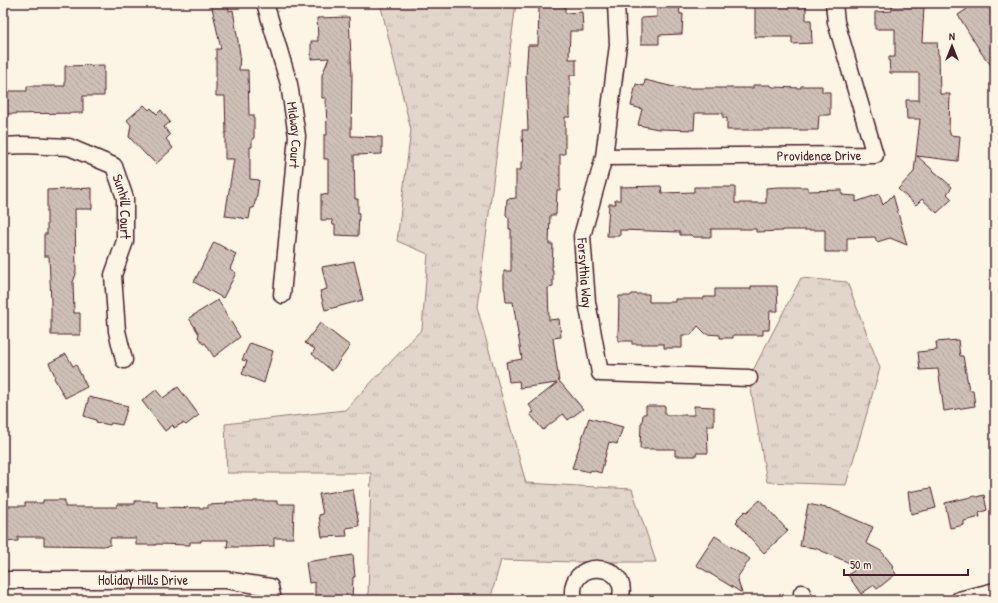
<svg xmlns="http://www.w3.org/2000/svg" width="998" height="603" font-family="'Patrick Hand',sans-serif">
  <defs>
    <pattern id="grass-tufts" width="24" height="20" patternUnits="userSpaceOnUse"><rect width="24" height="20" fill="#e2d5ca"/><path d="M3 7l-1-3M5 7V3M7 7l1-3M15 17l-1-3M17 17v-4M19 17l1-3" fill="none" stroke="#c3b6ae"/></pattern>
    <pattern id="building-back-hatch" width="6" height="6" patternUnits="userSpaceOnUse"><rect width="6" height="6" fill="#cfc0b7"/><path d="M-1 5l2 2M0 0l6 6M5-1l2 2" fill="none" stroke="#b3a59e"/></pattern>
  </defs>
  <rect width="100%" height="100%" fill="#fcf5e5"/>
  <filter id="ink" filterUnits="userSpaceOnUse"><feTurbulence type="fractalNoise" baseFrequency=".025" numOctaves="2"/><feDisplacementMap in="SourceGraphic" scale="8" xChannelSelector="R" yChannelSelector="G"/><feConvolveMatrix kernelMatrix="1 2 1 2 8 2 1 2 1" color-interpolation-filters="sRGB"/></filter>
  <g filter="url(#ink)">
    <g fill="url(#grass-tufts)" stroke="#967a7a">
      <polygon points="380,3 516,3 477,307 526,483 632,489 656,562 577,562 501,560 490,600 368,600 371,473 227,473 225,424 345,410 422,329 428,254 397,241 411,130"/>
      <polygon points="801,278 847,282 880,368 846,485 767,482 749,378"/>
    </g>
    <g fill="url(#building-back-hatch)" stroke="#4a1f2b">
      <polygon points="211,3 228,3 229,11 233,10 240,54 239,70 248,70 249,115 254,115 254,139 252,139 252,147 250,147 250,179 259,180 256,201 255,201 254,208 251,208 249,219 225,216 234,159 225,159 225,133 226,133 225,96 216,96 216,49 221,49"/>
      <polygon points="551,3 565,3 565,13 582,12 583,31 570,31 569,59 576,59 576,75 570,75 570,117 565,117 565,154 560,154 560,190 557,190 556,215 550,215 549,244 553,244 552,270 553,270 553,287 548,288 549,320 559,319 561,337 553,338 559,382 560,382 583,409 568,420 563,414 543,430 530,414 534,412 529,405 557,383 520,388 519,381 509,382 506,362 522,359 513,302 506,302 505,291 504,287 504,271 511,271 511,229 509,229 509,218 506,215 507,199 516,198 516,170 521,170 521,162 523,162 522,130 528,130 526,76 528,45 538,45 539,6 551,6"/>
      <polygon points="892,3 914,3 914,7 924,7 922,42 937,42 938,54 939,55 940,94 950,94 949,131 950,131 950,135 960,136 958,161 917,156 952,187 947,194 952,199 937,213 922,199 916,205 898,189 914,172 920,119 907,119 906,100 919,100 919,73 890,73 889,57 895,57 895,29 875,29 875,12 892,11"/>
      <polygon points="963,3 995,3 995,70 982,54 958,15 967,9"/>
      <polygon points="755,5 806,5 806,20 811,20 812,43 792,44 792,37 755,37"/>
      <polygon points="657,6 679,6 680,14 683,14 682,34 659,35 659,44 641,44 641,18 657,17"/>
      <polygon points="349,17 352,75 351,136 382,137 382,154 354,155 355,199 358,199 358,213 359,213 358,236 335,235 335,225 333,225 332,220 321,220 321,194 328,195 328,159 324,159 324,135 327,135 326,98 322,98 322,75 329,58 311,59 311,41 318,41 317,18"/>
      <polygon points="104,65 104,96 83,96 83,113 3,114 3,91 27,91 27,86 65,86 65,66"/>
      <polygon points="645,80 678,88 753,88 753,85 770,85 773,87 801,88 801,86 822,86 822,92 830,92 830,115 819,115 818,130 727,130 727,118 723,118 723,113 695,113 694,130 658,129 638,125 642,109 631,106 636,84 644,86"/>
      <polygon points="144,105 149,110 151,108 157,114 161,110 170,122 164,127 170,135 166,139 173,148 156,164 148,156 147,156 129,137 131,125 127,120"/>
      <polygon points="661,186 662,193 694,192 694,187 735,187 735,203 766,203 766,188 779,187 808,187 808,191 842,190 842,195 856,196 856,202 879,194 883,205 893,195 907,245 890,238 877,242 875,237 847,238 847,252 825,252 825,230 783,230 783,231 756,232 756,229 711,229 711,237 693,237 691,235 680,235 680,232 620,230 620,236 607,236 609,204 616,204 615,200 620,200 620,187"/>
      <polygon points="92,188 92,209 75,209 76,274 73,282 74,313 80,313 80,335 51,335 51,302 49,256 44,256 44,234 47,234 47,190"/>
      <polygon points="214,242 236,254 230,269 236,273 223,298 194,282"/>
      <polygon points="354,261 363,300 325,310 320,291 327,289 322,267"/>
      <polygon points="751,286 777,286 778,311 770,311 769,330 763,330 763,335 733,335 733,338 720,338 720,335 706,334 698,326 691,335 682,335 682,348 664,348 664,344 632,344 632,341 618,341 619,296 630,296 632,294 649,294 649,302 675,302 675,299 704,299 704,297 715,297 715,289 751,289"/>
      <polygon points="218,300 240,337 214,357 205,343 203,344 198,337 199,334 189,318"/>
      <polygon points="320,323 350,346 332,371 312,354 315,349 305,343"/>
      <polygon points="958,340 960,356 963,356 969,390 973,390 975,406 944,411 938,369 920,370 918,352 937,350 936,342"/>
      <polygon points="250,343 273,351 264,383 242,374 247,361 242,360"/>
      <polygon points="66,354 73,366 76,365 87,387 65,398 54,378 55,376 49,363"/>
      <polygon points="178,387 199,415 186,425 183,423 174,428 173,425 165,431 142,401 156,390 163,398"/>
      <polygon points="89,397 128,406 122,425 111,423 110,425 96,422 96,420 84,416"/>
      <polygon points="646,406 665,406 665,415 694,415 694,406 714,407 714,426 707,426 708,453 696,453 696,456 675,456 675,449 640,449 641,423 642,423 643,414 646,414"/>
      <polygon points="589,418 623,427 617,444 609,442 601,473 591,470 590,472 572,468"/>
      <polygon points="931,488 936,508 911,514 908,492"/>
      <polygon points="353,489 359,526 346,528 347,536 322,537 319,515 323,514 319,494"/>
      <polygon points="984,495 987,510 979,513 980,517 964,521 964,525 950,528 945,503 975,496 976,497"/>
      <polygon points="43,500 65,500 65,507 117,507 117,504 135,504 135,501 157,501 157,507 208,508 208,505 226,504 226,502 254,502 254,501 277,501 277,504 294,504 293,538 274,538 274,546 248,547 227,547 228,540 201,540 201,542 190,542 190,545 156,544 156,545 136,545 136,538 110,538 110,545 103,546 44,545 44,537 18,537 18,541 3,542 3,506 25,506 25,503 43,503"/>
      <polygon points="760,500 788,531 764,553 736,522 738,520 737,519 745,511 747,512"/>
      <polygon points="808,504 831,509 873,527 866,543 881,551 893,566 892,568 896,574 877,589 874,585 861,594 848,575 859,567 815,548 800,546"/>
      <polygon points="715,536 750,559 737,578 742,593 696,565"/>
      <polygon points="353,555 355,577 353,577 352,600 315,600 315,582 309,583 306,562"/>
    </g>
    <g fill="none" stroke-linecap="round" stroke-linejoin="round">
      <g stroke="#4a1f2b" stroke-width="19">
        <g id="street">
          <path id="s1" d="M265,3l24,81 8,52 -15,159"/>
          <path id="s2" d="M616,3l2,42 -14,112 -22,79 5,66 13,71 149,5"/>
          <path id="s3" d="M3,146l21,-1 45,2 45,19 11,32v43l-12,34 4,56 7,29"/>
          <path id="s4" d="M604,157l271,-2 -39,-133 -2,-19"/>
          <path id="s5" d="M3,580h223l44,7 3,13"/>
          <polyline points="802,593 804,600"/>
          <path d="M574,600c-10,-43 59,-40 46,0"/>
          <polyline points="959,600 995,591"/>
        </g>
      </g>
      <use href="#street" stroke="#fcf5e5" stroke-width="16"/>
    </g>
  </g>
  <g text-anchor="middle" stroke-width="3" stroke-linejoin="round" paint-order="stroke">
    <g font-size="14" fill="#4a1f2b" stroke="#fcf5e5">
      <text dy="5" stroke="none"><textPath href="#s1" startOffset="136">Midway Court</textPath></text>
      <text dy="5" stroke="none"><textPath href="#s4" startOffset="215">Providence Drive</textPath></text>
      <text dy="5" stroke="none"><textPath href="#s3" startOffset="157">Sunhill Court</textPath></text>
      <text dy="5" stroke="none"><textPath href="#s2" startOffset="274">Forsythia Way</textPath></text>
      <text dy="5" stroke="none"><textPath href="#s5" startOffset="140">Holiday Hills Drive</textPath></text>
    </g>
  </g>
  <rect width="998" height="603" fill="none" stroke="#fcf5e5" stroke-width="16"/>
  <rect x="8" y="8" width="982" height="587" fill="none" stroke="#4a1f2b" stroke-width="1.5" filter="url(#ink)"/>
  <g transform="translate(952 46)" stroke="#fcf5e5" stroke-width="3" paint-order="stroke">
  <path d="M0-3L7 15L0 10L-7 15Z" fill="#4a1f2b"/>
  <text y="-6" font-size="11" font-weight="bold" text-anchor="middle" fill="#4a1f2b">N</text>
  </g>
  <path d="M844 569v6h124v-6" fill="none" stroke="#4a1f2b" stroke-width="2"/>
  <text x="850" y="569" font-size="12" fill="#4a1f2b" stroke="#fcf5e5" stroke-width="3" paint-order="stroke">50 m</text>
</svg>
